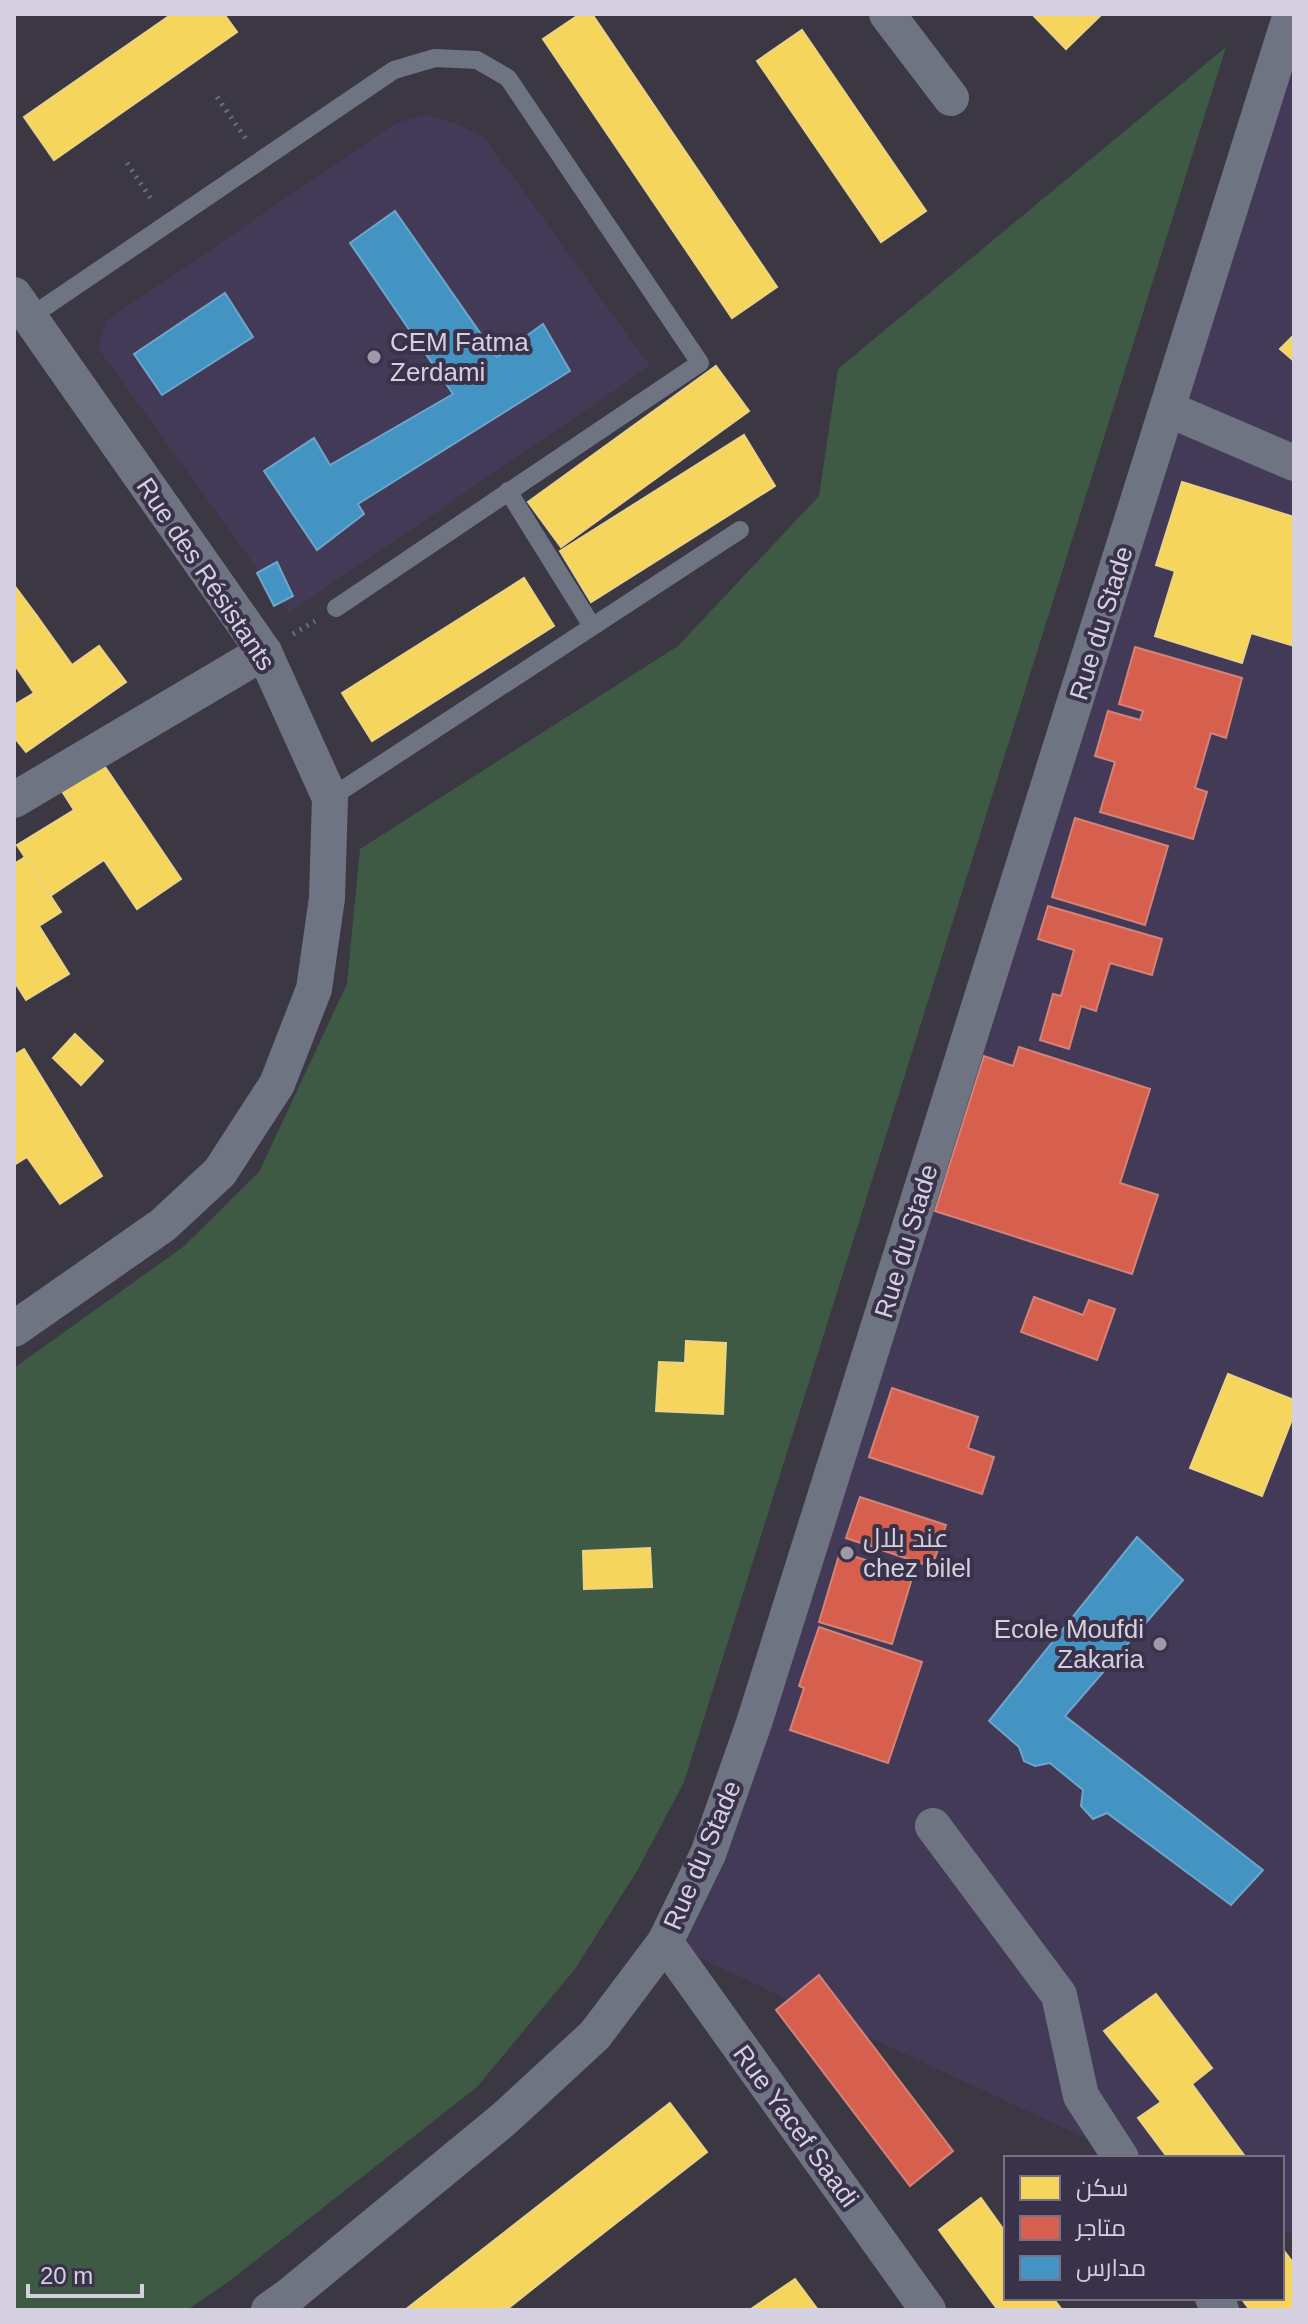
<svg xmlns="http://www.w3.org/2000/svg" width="1308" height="2324" font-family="Helvetica,Cairo,sans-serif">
  <rect width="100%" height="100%" fill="#3b3844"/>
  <g fill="#423a56">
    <polygon points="1294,14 1294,2235 1282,2230 1282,2158 1128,2158 665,1942"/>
    <polygon points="425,114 459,125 485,138 650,366 289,613 98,348 106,321 394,124"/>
  </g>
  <polygon fill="#3e5a44" points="1226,47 684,1782 637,1871 575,1969 477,2087 228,2282 187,2310 14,2310 14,1368 183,1247 259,1172 347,984 360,849 678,646 819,496 838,369"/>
  <g fill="#f6d55c" stroke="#ecd483" stroke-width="2">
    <polygon points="172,14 224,14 237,32 54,160 24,117"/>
    <polygon points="580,14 592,14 777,287 732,318 543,39"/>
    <polygon points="1032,14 1102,14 1066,49"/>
    <polygon points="802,30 926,211 881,242 757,61"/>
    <polygon points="1294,335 1294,361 1280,349"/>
    <polygon points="716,366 749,411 561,547 528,502"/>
    <polygon points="744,435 775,486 591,602 560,551"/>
    <polygon points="1182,482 1294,517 1294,646 1251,633 1242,663 1155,636 1175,571 1156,565"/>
    <polygon points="524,578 554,626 372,741 342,693"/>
    <polygon points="14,585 37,616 14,633"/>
    <polygon points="37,616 72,665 99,646 126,682 26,752 14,737 14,705 34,693 14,664 14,633"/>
    <polygon points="101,761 181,879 137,909 104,860 50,896 17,845 74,810 60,788"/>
    <polygon points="25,857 61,912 39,926 69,974 26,1000 14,981 14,864"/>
    <polygon points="75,1034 103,1061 81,1085 53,1058"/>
    <polygon points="24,1049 102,1176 60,1204 27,1157 14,1165 14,1055"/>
    <polygon points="686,1341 726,1343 723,1414 656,1411 659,1362 685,1363"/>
    <polygon points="1228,1374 1294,1400 1294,1414 1262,1496 1190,1468"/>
    <polygon points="650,1548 652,1587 584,1589 583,1551"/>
    <polygon points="1156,1994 1212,2068 1192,2084 1246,2158 1168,2158 1138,2118 1161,2102 1104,2031"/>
    <polygon points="670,2103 707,2152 579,2252 506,2310 405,2310"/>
    <polygon points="981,2198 1006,2233 1006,2298 1053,2298 1062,2310 998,2310 939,2230"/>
    <polygon points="1282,2248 1294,2264 1294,2310 1250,2310 1241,2298 1282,2298"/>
    <polygon points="795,2279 818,2310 751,2309"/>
  </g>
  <g fill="#d6604d" stroke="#d58279" stroke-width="2">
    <polygon points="1135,647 1242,678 1226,738 1211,733 1195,788 1207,792 1193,839 1100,812 1115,762 1095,756 1108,711 1140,720 1143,711 1119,704"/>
    <polygon points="1075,818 1168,846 1145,925 1052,897"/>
    <polygon points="1048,906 1162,939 1152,975 1110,963 1096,1011 1081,1006 1069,1049 1040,1040 1053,994 1061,996 1074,950 1038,939"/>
    <polygon points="1019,1047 1150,1089 1120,1183 1158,1195 1132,1274 935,1211 984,1056 1013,1066"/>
    <polygon points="1034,1297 1083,1315 1089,1300 1115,1309 1097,1360 1021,1332"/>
    <polygon points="892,1388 978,1417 968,1448 994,1457 982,1494 869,1457"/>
    <polygon points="860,1497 946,1525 932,1567 846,1538"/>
    <polygon points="840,1552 913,1575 892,1644 819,1622"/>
    <polygon points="819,1627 922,1662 888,1763 790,1730 804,1688 799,1686"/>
    <polygon points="819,1975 953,2151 910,2186 776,2010"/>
  </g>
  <g fill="#4393c3" stroke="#6ea5cb" stroke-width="2">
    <polygon points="395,211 497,357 543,324 570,371 358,504 364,514 317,550 264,471 314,438 330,465 453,394 350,243"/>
    <polygon points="225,293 253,337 162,395 134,354"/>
    <polygon points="277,562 293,596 274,606 257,573"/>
    <polygon points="1137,1537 1183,1580 1065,1716 1263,1870 1231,1905 1107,1813 1093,1819 1081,1806 1083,1790 1050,1763 1035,1766 1024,1761 1019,1747 989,1721"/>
  </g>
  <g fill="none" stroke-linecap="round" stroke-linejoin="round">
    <g stroke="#6e6f7b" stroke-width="5" stroke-dasharray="2 6" stroke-linecap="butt">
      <polyline points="217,97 246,139"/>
      <polyline points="127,163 153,202"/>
      <polyline points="293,634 315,621"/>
    </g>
    <g stroke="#6f7483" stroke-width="18">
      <polyline points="30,317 394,70 435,58 477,60 508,78 700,363 336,608"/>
      <polyline points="508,491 592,626"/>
      <polyline points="330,798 740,530"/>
    </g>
    <g stroke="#6f7483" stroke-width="36">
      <polyline points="887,14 951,98"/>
      <polyline points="14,295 264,652 330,798 327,898 314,989 277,1084 220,1172 163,1225 14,1329"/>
      <polyline points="1168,409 1294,463"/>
      <polyline points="14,800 264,652"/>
      <polyline points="933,1826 1059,1995 1081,2096 1121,2158"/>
      <polyline points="665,1942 928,2310"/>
      <polyline points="1213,2298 1221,2310"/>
      <polyline points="269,2310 289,2296 504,2119 595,2035 665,1942 708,1854 754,1723 1291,14"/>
    </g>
  </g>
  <g fill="#9e9ba9" stroke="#39324a" stroke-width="3">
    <circle cx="374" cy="357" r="8"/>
    <circle cx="847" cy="1553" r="8"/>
    <circle cx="1160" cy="1644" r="8"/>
  </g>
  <g text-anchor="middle" stroke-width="8" stroke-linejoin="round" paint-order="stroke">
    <g font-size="26" fill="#d4d0df" stroke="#39324a" text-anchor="start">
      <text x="390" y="351">CEM Fatma<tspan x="390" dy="30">Zerdami</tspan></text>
      <text x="863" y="1547">عند بلال<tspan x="863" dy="30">chez bilel</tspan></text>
      <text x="1144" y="1638" text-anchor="end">Ecole Moufdi<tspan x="1144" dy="30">Zakaria</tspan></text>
    </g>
    <g font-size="26" fill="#d4d0df" stroke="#39324a">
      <text transform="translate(206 574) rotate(56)" y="9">Rue des Résistants</text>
      <text transform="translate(1101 623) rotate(-73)" y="9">Rue du Stade</text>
      <text transform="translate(906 1241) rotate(-73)" y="9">Rue du Stade</text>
      <text transform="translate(702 1855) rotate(-67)" y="9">Rue du Stade</text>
      <text transform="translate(796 2126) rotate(54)" y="9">Rue Yacef Saadi</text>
    </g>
  </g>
  <rect width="1308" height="2324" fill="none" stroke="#d4d0df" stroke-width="32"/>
  <rect x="1004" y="2156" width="280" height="144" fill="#39324a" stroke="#777186" stroke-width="2"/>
  <rect x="1020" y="2176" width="40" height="24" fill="#f6d55c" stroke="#777186" stroke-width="2"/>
  <text x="1076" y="2196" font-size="24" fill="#d4d0df">سكن</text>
  <rect x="1020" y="2216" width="40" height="24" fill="#d6604d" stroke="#777186" stroke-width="2"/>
  <text x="1076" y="2236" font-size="24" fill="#d4d0df">متاجر</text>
  <rect x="1020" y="2256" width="40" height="24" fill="#4393c3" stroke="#777186" stroke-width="2"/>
  <text x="1076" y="2276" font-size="24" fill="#d4d0df">مدارس</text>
  <path d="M28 2284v12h114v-12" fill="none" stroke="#d4d0df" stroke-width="4"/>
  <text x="40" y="2284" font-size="24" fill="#d4d0df" stroke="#39324a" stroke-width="6" paint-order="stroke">20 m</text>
</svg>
